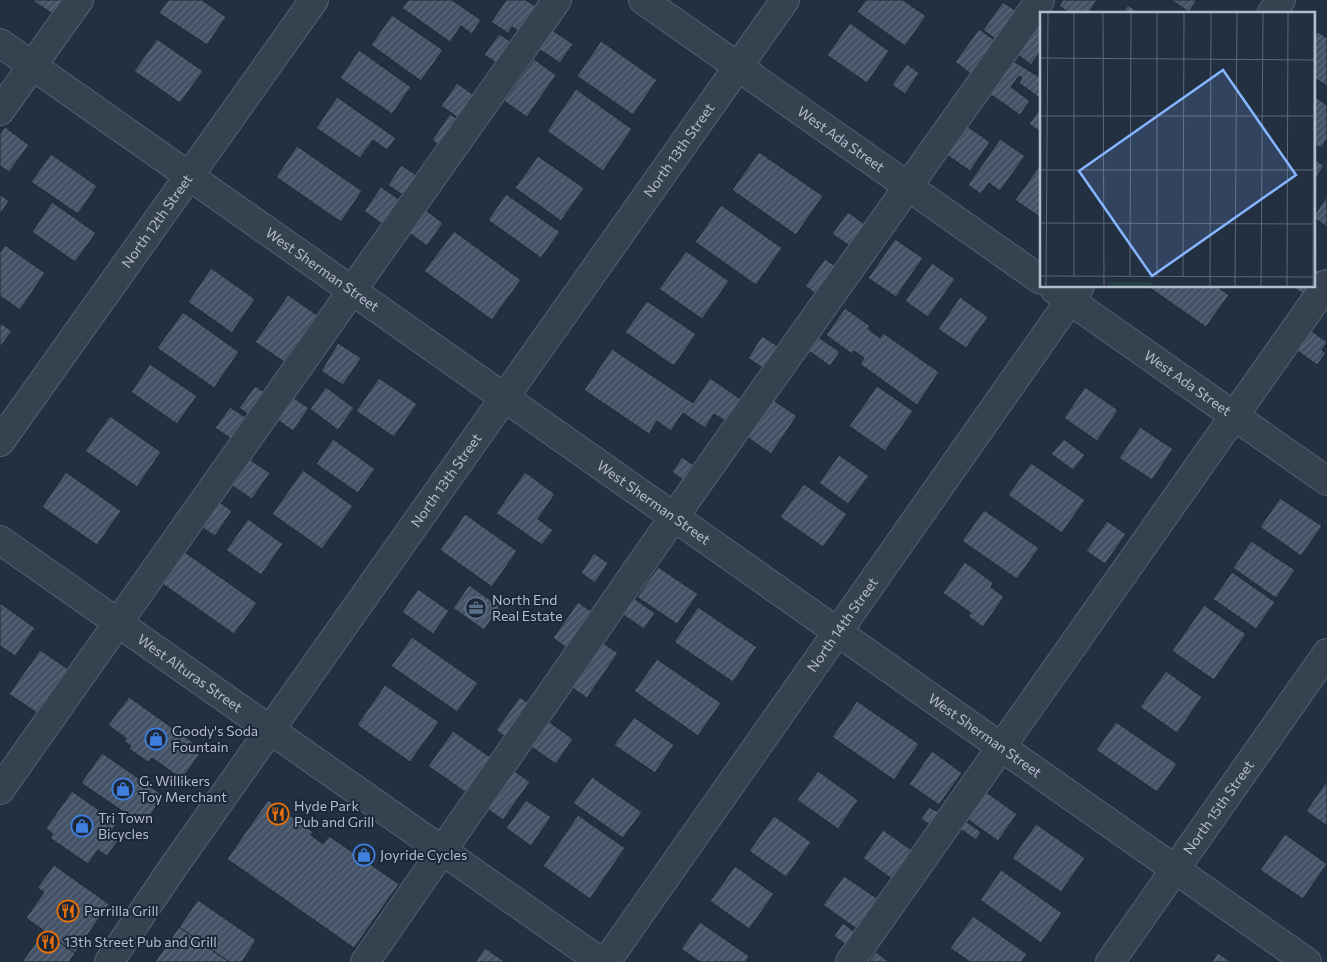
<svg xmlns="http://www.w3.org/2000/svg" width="1327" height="962" font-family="Commissioner,sans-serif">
  <defs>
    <pattern id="building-hatch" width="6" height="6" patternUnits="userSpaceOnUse" patternTransform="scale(1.25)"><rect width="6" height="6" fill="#445266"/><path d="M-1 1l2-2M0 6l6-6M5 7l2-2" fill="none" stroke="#5d697b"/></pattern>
  </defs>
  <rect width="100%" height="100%" fill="#233042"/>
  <g fill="url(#building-hatch)" stroke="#1e2939">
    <polygon points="32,0 64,0 54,15"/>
    <polygon points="168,0 202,0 226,17 207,45 159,13"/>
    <polygon points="408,0 452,0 481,20 472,34 461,26 450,42 402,8"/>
    <polygon points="506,0 526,0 543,11 526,36 512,27 508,33 491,22"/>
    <polygon points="866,0 903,0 926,16 905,46 857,12"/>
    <polygon points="1063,0 1097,0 1088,14 1071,14 1059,6"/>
    <polygon points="1171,0 1197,0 1189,12"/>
    <polygon points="1003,2 1022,15 1002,44 983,30"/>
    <polygon points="1128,5 1141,14 1122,14"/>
    <polygon points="392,15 443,50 421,81 371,45"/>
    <polygon points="850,23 889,51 867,83 827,55"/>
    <polygon points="1038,25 1041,27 1041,51 1031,65 1017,54"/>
    <polygon points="979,29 1002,45 978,79 955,62"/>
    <polygon points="552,30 573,44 560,63 539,49"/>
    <polygon points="1318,32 1327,38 1327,86 1313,77 1313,38"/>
    <polygon points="499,34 518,46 503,67 484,55"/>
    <polygon points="157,39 203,71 180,103 134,71"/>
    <polygon points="601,41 657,80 633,115 577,76"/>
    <polygon points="359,50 411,87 392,114 340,78"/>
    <polygon points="534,59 556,75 527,117 504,101"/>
    <polygon points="1010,59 1041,78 1041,99 1019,83 1022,78 1019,76 1011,87 1030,101 1020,115 987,92"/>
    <polygon points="907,64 919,73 905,94 892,85"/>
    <polygon points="457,83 482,101 466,123 441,106"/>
    <polygon points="576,89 632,129 603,171 547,131"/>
    <polygon points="1313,95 1327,105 1327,139 1321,148 1313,143"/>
    <polygon points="337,97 396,138 387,150 373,140 360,158 316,128"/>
    <polygon points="1039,110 1041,111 1041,132 1029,124"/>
    <polygon points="450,114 465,124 447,150 432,140"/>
    <polygon points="964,124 990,142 970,171 944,153"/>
    <polygon points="5,127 29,145 9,172 0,166 0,134"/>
    <polygon points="1000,139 1025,156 1000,191 989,183 981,194 968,185"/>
    <polygon points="297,146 362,191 341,222 276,177"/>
    <polygon points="759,152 823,196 796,235 732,190"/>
    <polygon points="51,154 97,186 78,214 31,182"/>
    <polygon points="538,156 584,188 561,221 515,188"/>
    <polygon points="1313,158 1324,166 1313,182"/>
    <polygon points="1041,164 1041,218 1015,200"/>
    <polygon points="401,165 423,179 410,200 388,185"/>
    <polygon points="381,187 406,204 389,229 364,211"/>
    <polygon points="0,194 9,201 0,214"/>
    <polygon points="506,194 560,232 541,258 488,220"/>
    <polygon points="1327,196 1327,227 1313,217"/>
    <polygon points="52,202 96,233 75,262 32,232"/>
    <polygon points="721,205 782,248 756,285 695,242"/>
    <polygon points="424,209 443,223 427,246 408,232"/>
    <polygon points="848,212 871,229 856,250 832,234"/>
    <polygon points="454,231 521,280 492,320 424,271"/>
    <polygon points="895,239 923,258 896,297 868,278"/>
    <polygon points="5,245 45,273 20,310 0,296 0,252"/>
    <polygon points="686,251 729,281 702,319 659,289"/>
    <polygon points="825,259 844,272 824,300 805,286"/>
    <polygon points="932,263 955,279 928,317 905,301"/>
    <polygon points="1313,267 1327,277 1312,300 1293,287 1313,286"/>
    <polygon points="211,268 255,299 232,333 188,302"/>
    <polygon points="1147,286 1216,286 1229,295 1206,327"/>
    <polygon points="288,295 317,315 284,362 255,342"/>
    <polygon points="960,297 988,317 966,348 938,329"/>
    <polygon points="647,301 696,334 674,366 625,332"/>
    <polygon points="845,308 870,326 868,329 880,338 883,333 939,372 917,405 860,364 864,358 854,351 852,354 826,335"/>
    <polygon points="183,312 239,352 214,388 157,348"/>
    <polygon points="0,323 12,331 0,347"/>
    <polygon points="1309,329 1327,342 1322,350 1326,353 1317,365 1295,349"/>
    <polygon points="762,336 785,351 770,373 748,358"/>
    <polygon points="818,337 840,352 830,366 809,351"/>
    <polygon points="338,343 361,358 343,385 321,371"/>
    <polygon points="612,349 693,403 710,378 745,402 730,424 714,414 705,428 683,413 671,431 657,421 649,434 584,390"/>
    <polygon points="150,364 197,396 177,424 131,392"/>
    <polygon points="379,378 417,404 394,437 356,411"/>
    <polygon points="255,386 270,396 254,418 239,408"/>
    <polygon points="877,386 913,411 885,451 849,426"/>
    <polygon points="326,387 354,408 338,430 310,409"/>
    <polygon points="1085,387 1118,410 1097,441 1064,418"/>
    <polygon points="292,397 309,408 293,431 276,419"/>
    <polygon points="773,400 797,416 771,454 747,437"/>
    <polygon points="230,407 251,421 236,442 215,428"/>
    <polygon points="110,416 161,452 137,487 85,451"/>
    <polygon points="1140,427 1173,449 1152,480 1119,458"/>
    <polygon points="333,439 375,469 358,493 316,464"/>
    <polygon points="1064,439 1085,455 1073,470 1051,454"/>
    <polygon points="839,455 869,476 848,504 819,483"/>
    <polygon points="682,457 699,469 689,484 672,472"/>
    <polygon points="249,459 270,473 252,499 231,485"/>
    <polygon points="1031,463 1085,500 1062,533 1008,495"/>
    <polygon points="303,470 353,506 322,549 272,514"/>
    <polygon points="66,472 121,511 97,545 42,507"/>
    <polygon points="525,472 555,494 538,519 553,530 542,545 496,513"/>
    <polygon points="804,484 847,514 823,547 780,517"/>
    <polygon points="1280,498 1322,526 1301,556 1260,527"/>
    <polygon points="218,501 232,511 215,536 200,526"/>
    <polygon points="984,510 1039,548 1017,579 962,541"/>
    <polygon points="465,514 517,551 492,587 440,550"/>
    <polygon points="248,519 283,544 261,575 226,550"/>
    <polygon points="1107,521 1126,534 1105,564 1086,551"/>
    <polygon points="1251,541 1295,570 1276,598 1233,568"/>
    <polygon points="179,548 257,603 234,634 157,580"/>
    <polygon points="594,553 608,563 595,583 581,573"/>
    <polygon points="965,562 993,583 991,587 1004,597 983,627 968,616 971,613 943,593"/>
    <polygon points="658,567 698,594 677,624 637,597"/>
    <polygon points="1232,572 1275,602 1256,629 1213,599"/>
    <polygon points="469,585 500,607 484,630 453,608"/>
    <polygon points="418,589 449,611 433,634 402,612"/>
    <polygon points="633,598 655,613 644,629 622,614"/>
    <polygon points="578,602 599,617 574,653 553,638"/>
    <polygon points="0,603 35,628 15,656 0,646"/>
    <polygon points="1204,605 1246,634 1214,680 1172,651"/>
    <polygon points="698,607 757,647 733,682 674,642"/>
    <polygon points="412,637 478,683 457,712 391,666"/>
    <polygon points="600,641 618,653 587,698 568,685"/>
    <polygon points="40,650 71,671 40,715 9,694"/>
    <polygon points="657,659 721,703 698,736 634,691"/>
    <polygon points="1166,671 1202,697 1177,733 1140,707"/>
    <polygon points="385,685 439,722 410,762 357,725"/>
    <polygon points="129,697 195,744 193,747 201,752 182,779 152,758 148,762 129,749 131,746 124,741 126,738 108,725"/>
    <polygon points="520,697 535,708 511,741 496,730"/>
    <polygon points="857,701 919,744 894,780 832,737"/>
    <polygon points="634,717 674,745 655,773 614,745"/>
    <polygon points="548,721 573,739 556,764 530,746"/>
    <polygon points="1116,722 1177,764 1157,792 1096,750"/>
    <polygon points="453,731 493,759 468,794 428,766"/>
    <polygon points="932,751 962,773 939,805 909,784"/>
    <polygon points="102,753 164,796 143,825 81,783"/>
    <polygon points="506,765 530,782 503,820 479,803"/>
    <polygon points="818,771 858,800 838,829 797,800"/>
    <polygon points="592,777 642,812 623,838 573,803"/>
    <polygon points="1326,782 1327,783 1327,826 1306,811"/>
    <polygon points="72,791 117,823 109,835 118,841 107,856 98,850 88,864 50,838 53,834 46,828"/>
    <polygon points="986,792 1017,814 998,841 967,819"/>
    <polygon points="268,800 313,832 311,835 323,844 329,836 399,884 354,948 227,859"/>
    <polygon points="526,800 551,817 531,846 506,828"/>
    <polygon points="929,807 942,814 933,827 921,819"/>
    <polygon points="578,815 625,848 590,899 543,866"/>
    <polygon points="774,816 811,842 786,877 749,851"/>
    <polygon points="964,820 981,832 976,840 959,828"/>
    <polygon points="1036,824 1085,858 1061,892 1012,858"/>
    <polygon points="883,830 916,853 896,882 863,858"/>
    <polygon points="1285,834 1327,864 1303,899 1260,870"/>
    <polygon points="54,865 109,904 75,953 26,918 44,892 37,888"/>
    <polygon points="735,866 774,894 749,929 710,901"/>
    <polygon points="1001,870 1062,913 1041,943 980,900"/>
    <polygon points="844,876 878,899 857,929 823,905"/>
    <polygon points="198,900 256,940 242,962 229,962 179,927"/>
    <polygon points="973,916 1027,954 1021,962 970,962 950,948"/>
    <polygon points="700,922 749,956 746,962 700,962 681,949"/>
    <polygon points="843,923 861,937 852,949 834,936"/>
    <polygon points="179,927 229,962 155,962"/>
    <polygon points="44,931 75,953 69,962 22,962"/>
    <polygon points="485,948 505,962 475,962"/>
    <polygon points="876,952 889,962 869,962"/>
    <polygon points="1218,953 1231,962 1212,962"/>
  </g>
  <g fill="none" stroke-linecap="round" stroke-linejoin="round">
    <g stroke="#55606f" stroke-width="30">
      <g id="minor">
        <path id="s1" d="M643,0l398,280"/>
        <polyline points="1271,14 1281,0"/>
        <path id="s2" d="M0,43l1307,919"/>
        <polyline points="0,111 79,0"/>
        <path id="s3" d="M1055,290l272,191"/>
        <path id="s4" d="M0,442l314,-442"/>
        <path id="s5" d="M0,540l601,422"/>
        <polyline points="0,790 557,0"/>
        <path id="s6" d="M109,962l65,-96 611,-866"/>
        <polyline points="365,962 655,544 1040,0"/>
        <path id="s7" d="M606,962l474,-676"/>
        <polyline points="850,962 1327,284"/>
        <path id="s8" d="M1110,962l217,-309"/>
      </g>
    </g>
    <use href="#minor" stroke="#374251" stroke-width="28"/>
  </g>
  <defs>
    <g id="office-ring" transform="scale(1.125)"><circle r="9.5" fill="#1c2737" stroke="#5c6f8a" stroke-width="1.5"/><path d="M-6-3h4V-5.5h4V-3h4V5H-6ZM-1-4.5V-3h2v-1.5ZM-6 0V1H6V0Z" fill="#5c6f8a"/></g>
    <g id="shop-ring" transform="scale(1.125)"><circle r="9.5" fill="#1c2737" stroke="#3f7fe0" stroke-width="1.5"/><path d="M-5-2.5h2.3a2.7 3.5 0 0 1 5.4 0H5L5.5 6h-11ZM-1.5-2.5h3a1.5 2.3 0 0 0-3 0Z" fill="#3f7fe0"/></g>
    <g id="restaurant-ring" transform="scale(1.125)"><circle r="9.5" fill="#1c2737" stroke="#e8710a" stroke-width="1.5"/><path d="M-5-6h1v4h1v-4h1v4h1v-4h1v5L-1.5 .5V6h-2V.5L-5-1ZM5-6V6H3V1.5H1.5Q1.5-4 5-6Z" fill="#e8710a"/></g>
  </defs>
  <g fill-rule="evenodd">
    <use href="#office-ring" x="476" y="608"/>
    <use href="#shop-ring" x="156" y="739"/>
    <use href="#shop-ring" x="123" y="789"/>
    <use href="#restaurant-ring" x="278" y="814"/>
    <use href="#shop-ring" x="82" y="826"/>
    <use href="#shop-ring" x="364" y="855"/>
    <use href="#restaurant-ring" x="68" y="911"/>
    <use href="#restaurant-ring" x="48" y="942"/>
  </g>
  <g text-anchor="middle" stroke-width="4" stroke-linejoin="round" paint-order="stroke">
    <g font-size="14" fill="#b4bdcc" stroke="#1c2737">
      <text dy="5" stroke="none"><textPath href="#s1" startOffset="242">West Ada Street</textPath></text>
      <text dy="5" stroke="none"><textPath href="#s6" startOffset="992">North 13th Street</textPath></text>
      <text dy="5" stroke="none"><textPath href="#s4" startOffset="271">North 12th Street</textPath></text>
      <text dy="5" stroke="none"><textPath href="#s2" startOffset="394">West Sherman Street</textPath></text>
      <text dy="5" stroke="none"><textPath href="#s3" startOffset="162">West Ada Street</textPath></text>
      <text dy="5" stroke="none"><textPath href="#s6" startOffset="588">North 13th Street</textPath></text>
      <text dy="5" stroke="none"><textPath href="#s2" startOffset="799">West Sherman Street</textPath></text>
      <text dy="5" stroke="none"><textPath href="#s7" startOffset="412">North 14th Street</textPath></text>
      <text dy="5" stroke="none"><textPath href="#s5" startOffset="232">West Alturas Street</textPath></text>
      <text dy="5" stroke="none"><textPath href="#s2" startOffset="1204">West Sherman Street</textPath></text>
      <text dy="5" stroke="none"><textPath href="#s8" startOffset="189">North 15th Street</textPath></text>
    </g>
    <g font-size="14" fill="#b4bdcc" stroke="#1c2737" text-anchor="start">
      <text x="492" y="605">North End<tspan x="492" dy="16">Real Estate</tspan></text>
      <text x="172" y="736">Goody's Soda<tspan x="172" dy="16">Fountain</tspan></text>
      <text x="139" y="786">G. Willikers<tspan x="139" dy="16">Toy Merchant</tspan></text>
      <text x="294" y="811">Hyde Park<tspan x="294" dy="16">Pub and Grill</tspan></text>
      <text x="98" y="823">Tri Town<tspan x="98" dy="16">Bicycles</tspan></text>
      <text x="380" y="860">Joyride Cycles</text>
      <text x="84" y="916">Parrilla Grill</text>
      <text x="64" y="947">13th Street Pub and Grill</text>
    </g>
  </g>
  <g transform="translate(1040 12)">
    <rect width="275" height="275" fill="#233042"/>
    <path d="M68,270h43l5,5h-48z" fill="#254043"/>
    <path fill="none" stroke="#5d6879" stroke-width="1" d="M34,0v264M63,0l1,275M0,46l275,2M0,104h275M0,158h275M0,211l275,1M0,264l275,1M90,264l1,-264M117,264v-264M143,264l1,-264M6,275l2,-275M170,275l1,-275M195,275l2,-275M221,275l2,-275M247,275l1,-275M273,275l1,-275"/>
    <path fill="#86b6ff" fill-opacity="0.15" stroke="#86b6ff" stroke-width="2.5" d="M183,58l73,105 -144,101 -73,-105z"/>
    <rect width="275" height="275" fill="none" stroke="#b4bdcc" stroke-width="2.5"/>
  </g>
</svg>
